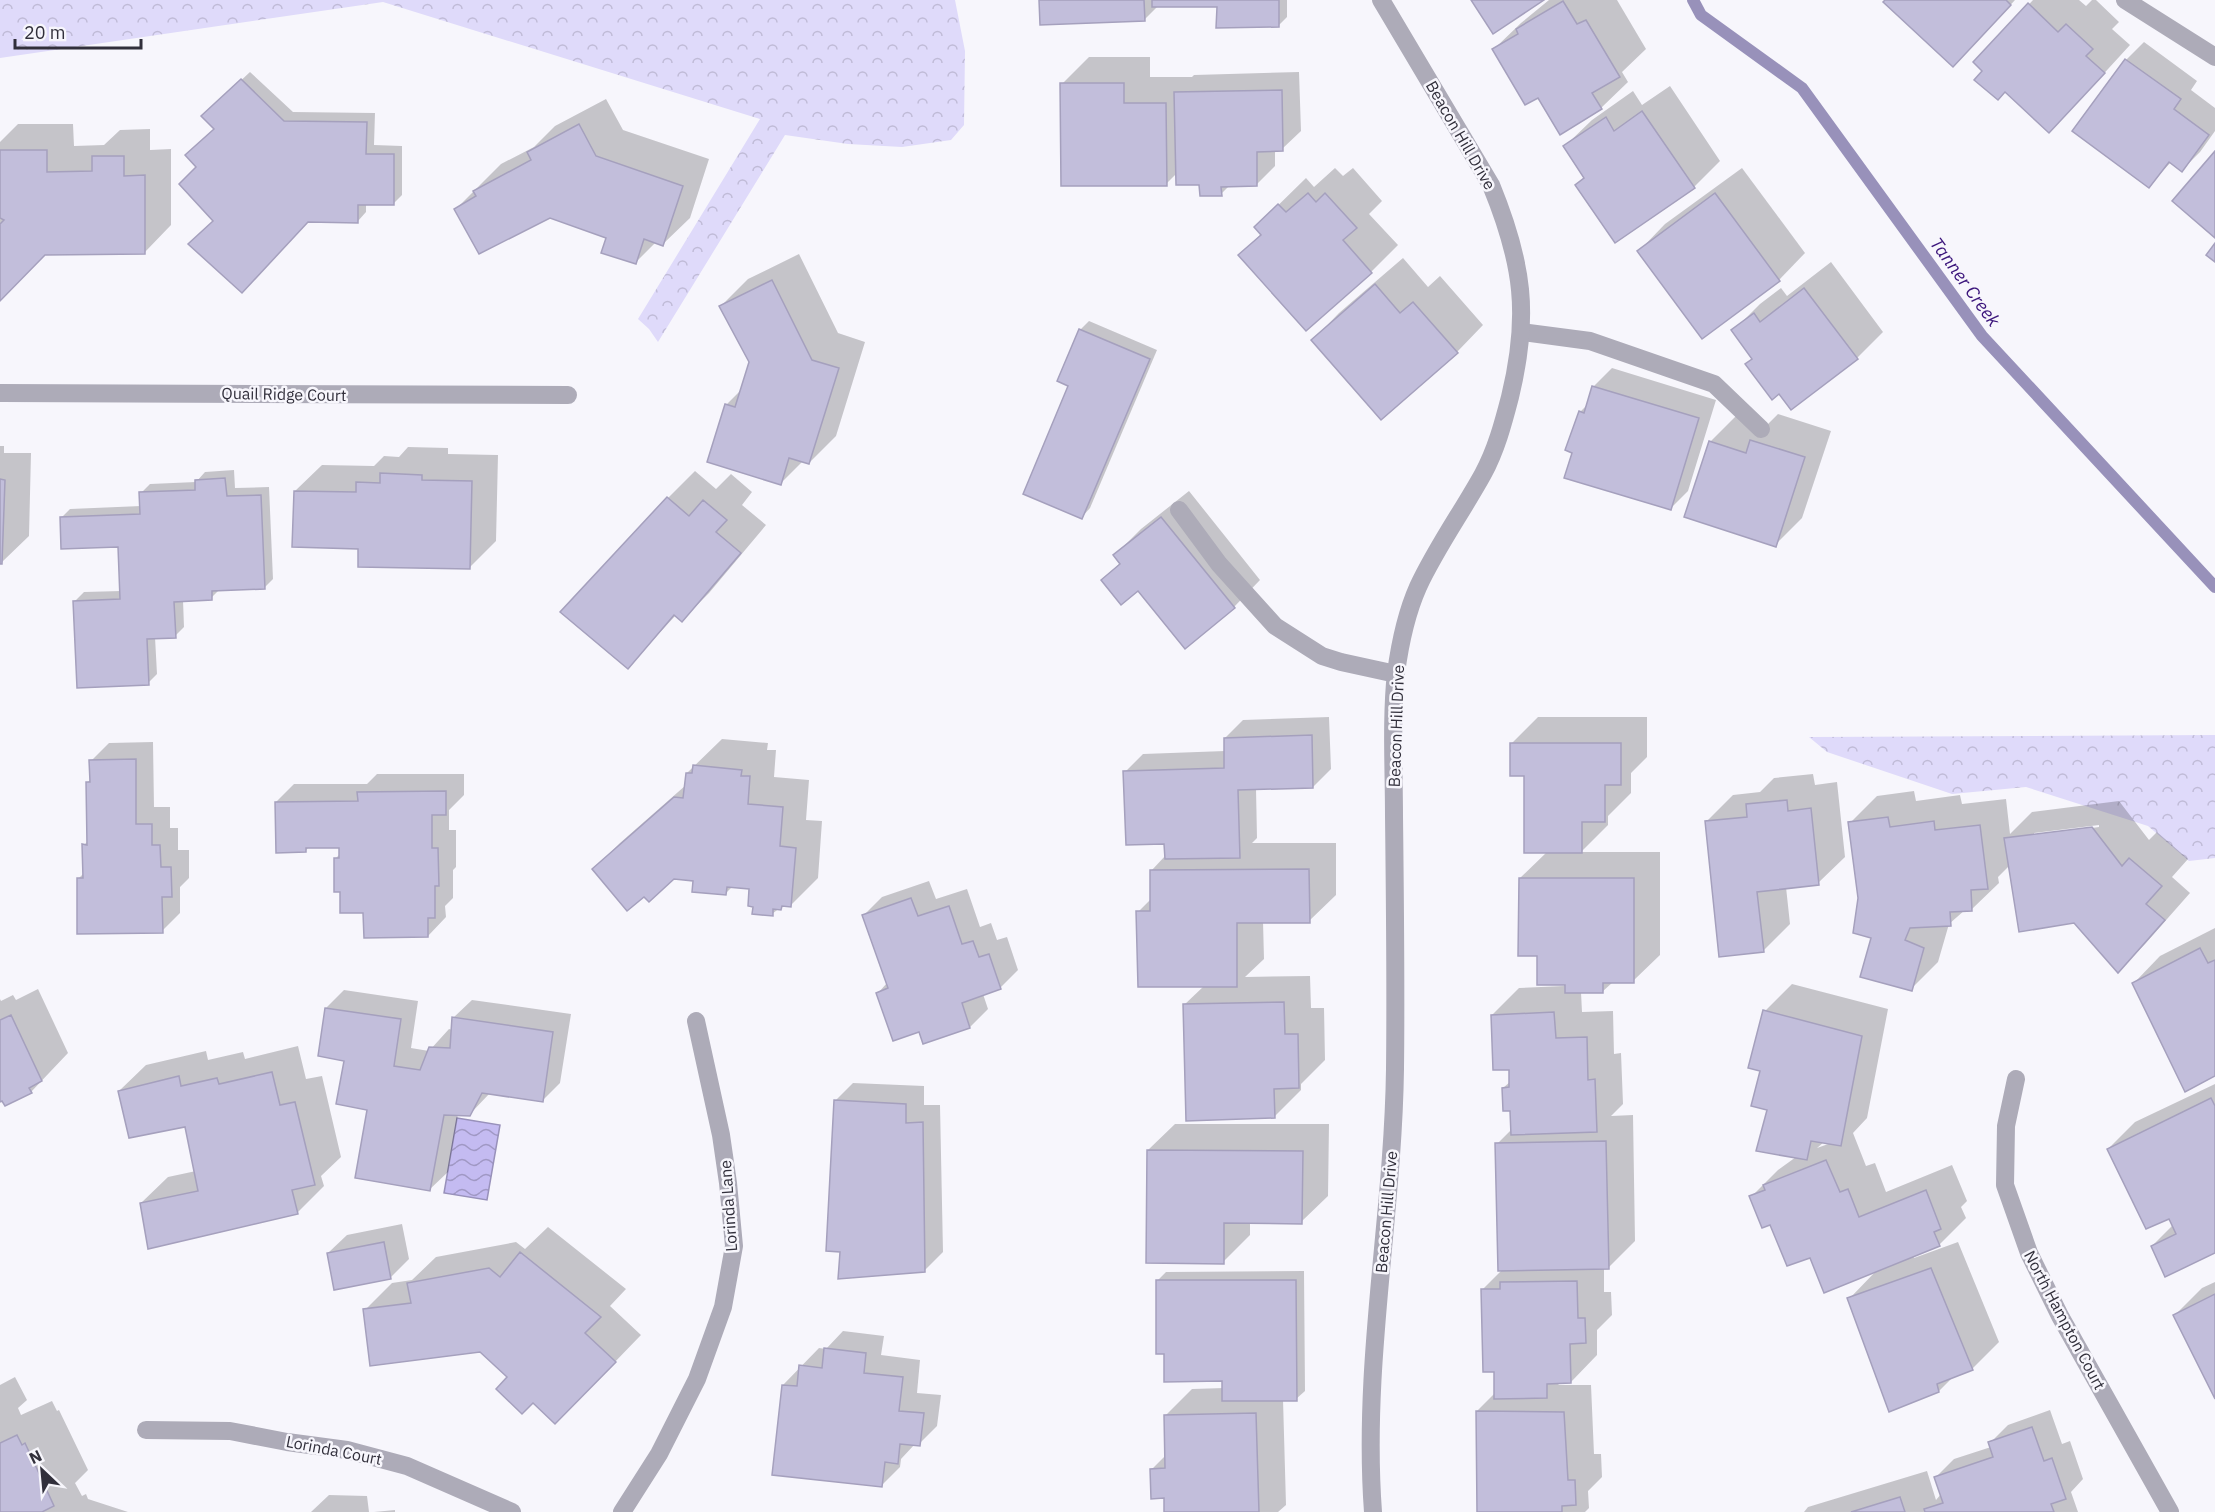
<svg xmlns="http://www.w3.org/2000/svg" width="2215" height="1512" font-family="'IBM Plex Sans',sans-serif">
  <defs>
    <pattern id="forest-crowns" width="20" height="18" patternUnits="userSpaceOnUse" patternTransform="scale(1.5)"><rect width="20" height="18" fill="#dfdafa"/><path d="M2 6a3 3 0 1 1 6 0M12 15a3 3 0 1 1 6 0" fill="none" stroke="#c0bbd7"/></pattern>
    <pattern id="water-waves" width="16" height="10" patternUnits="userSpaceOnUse" patternTransform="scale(1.5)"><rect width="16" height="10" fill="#c4bbf1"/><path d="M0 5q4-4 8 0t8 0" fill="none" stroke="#a098c4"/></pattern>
  </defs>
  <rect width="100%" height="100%" fill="#f7f6fc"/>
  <g fill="url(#forest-crowns)">
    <polygon points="0,0 955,0 965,51 964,125 951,140 902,147 848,144 785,135 658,342 649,329 638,319 760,119 383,2 0,58"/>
    <polygon points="2215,735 2215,858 2189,861 2148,826 2026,787 1952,794 1827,752 1809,737"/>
  </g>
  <polygon fill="url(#water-waves)" stroke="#9891ba" stroke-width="1.5" points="457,1118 500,1125 487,1200 444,1193"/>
  <g fill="#0003" fill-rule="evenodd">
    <polygon points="1040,0 1287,0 1287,17 1278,26 1218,6 1158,6 1144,20"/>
    <polygon points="1549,0 1617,0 1646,49 1622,72 1628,82 1601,108 1538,96 1494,49 1521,23"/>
    <polygon points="1887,0 2015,0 1980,38"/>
    <polygon points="2033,0 2079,0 2086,6 2092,0 2096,0 2119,22 2112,29 2130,45 2076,104 1975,62"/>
    <polygon points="2144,42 2197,81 2191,90 2215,108 2215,131 2200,152 2182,170 2171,162 2149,186 2074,130 2126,60"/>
    <polygon points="1089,57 1150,57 1150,77 1192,77 1194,75 1299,72 1301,131 1282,149 1275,150 1275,166 1257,184 1230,185 1221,194 1177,173 1166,184 1062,84"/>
    <polygon points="250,72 293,112 375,113 374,145 402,146 402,195 393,204 366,203 366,212 358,221 215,220 198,167 215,128 203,116"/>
    <polygon points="1670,86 1720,161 1694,187 1577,185 1585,176 1565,146 1592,120 1633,91 1642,105"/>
    <polygon points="606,99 623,130 709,159 690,218 663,244 656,242 635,263 608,237 550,217 456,209 501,164 534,147 555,126"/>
    <polygon points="18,124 73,124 74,146 104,145 120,130 150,129 150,150 171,149 171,225 145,252 45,253 0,299 0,142"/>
    <polygon points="1335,168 1343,176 1353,168 1382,201 1369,214 1398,245 1371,272 1306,329 1240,255 1261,234 1256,227 1306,178 1314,187"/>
    <polygon points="1742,168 1805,253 1779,280 1639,251 1665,224"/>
    <polygon points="799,254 838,333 865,342 836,436 809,463 803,461 780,484 709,461 727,404 742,389 751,362 721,306 748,279"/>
    <polygon points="1403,258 1428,287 1440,276 1483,325 1457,352 1313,340 1339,313"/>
    <polygon points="1831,262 1883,332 1857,358 1754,358 1733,331 1760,304 1781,288 1787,296"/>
    <polygon points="1089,321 1157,350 1090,508 1082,517 1070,385 1080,330"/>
    <polygon points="1612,368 1716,400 1688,491 1670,509 1580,412 1589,403 1594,386"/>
    <polygon points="1778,414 1831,431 1802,518 1775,545 1710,442 1737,415 1767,425"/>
    <polygon points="0,446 4,446 4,453 31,453 29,536 2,562 0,562"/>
    <polygon points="408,447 448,448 448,454 498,455 496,541 469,568 360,547 295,491 322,465 374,466 384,456 399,457"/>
    <polygon points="234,470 235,488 269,487 273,579 264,588 220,589 211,598 183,600 184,627 175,636 155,637 157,674 148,683 75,601 84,592 121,591 119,546 61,518 70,509 141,506 141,493 150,484 196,482 205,472"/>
    <polygon points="695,471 716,489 731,474 752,492 742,505 766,525 709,593 682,620 676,615 628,667 668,498"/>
    <polygon points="1189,491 1260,580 1234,607 1138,589 1103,580 1121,562 1115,555 1141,529"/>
    <polygon points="1329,717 1331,769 1313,787 1256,788 1257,838 1252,843 1336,843 1336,895 1309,921 1263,921 1264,959 1245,977 1310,976 1311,1008 1324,1008 1325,1060 1301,1084 1301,1090 1274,1117 1184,1005 1204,986 1138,912 1152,898 1151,871 1166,855 1166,843 1125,772 1143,754 1225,751 1225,738 1243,720"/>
    <polygon points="1538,717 1647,717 1647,757 1631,773 1631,793 1608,816 1608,825 1581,852 1660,852 1660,955 1633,981 1613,982 1602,992 1581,992 1582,1012 1613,1011 1614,1054 1621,1053 1623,1104 1611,1116 1633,1115 1635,1241 1608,1268 1604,1268 1604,1292 1611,1292 1612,1315 1597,1330 1597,1355 1571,1382 1561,1382 1558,1385 1591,1385 1594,1454 1601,1454 1602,1477 1588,1491 1589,1508 1585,1512 1478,1512 1477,1411 1495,1393 1495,1371 1482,1290 1503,1269 1497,1144 1512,1129 1511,1109 1503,1088 1511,1081 1510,1068 1492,1015 1519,988 1564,986 1564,984 1539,955 1520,878 1547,852 1525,774 1511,744"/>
    <polygon points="722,739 768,743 767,750 776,750 774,777 809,780 806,820 822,821 818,878 791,905 785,904 772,914 751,888 733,886 725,894 695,880 674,878 645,895 594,869 620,843 686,785 687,773"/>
    <polygon points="153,742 154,807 170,807 170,828 178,828 178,850 189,850 189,878 180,887 180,913 162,931 78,879 84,873 84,845 88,841 87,783 91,779 91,761 109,743"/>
    <polygon points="377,774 464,774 464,795 449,810 449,830 456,830 456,867 453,870 453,898 445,906 446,917 428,936 365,911 342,890 335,859 341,853 341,846 310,846 305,851 276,802 294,784 367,784"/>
    <polygon points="1813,774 1815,785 1837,782 1845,857 1818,883 1786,887 1790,924 1763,951 1707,821 1733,795 1760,792 1774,778"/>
    <path d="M1914,791l2,10 44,-6 2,9 44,-5 4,35 22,-22 87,-11 30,39 8,-8 31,27 -16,18 18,16 -45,51 -27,27 -43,-50 -65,-56 -12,12 1,6 -27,26 -7,1 -16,14 -11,38 -27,27 -38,-52 -14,-39 -9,-75 27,-27zM2099,825v2l-65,9v-3z"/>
    <polygon points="929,881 936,899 967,889 980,927 991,923 997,940 1007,937 1018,970 1000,988 983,994 988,1009 970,1027 920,1030 878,993 887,983 864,915 882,897"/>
    <polygon points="2215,928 2215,1075 2134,983 2160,956"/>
    <path d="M1792,984l96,25 -21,109 -14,15 13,33 9,-3 11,29 66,-27 15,36 -6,6 5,11 -27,27 -26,10 1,3 44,-16 41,100 -27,27 -18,7 -15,15 -90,-92 29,-30 -67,-13 -40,-33 -20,-26 27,-27 18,-13 -28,-48 -6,-39 3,-59zM1824,1142l7,1 -14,5z"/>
    <polygon points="38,989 68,1053 31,1092 0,1100 0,999 1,1001 13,995 16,1000"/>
    <polygon points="344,990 418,1001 411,1048 429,1051 449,1029 453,1030 453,1018 472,1000 571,1014 560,1083 542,1101 490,1093 470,1114 458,1114 448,1172 429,1190 369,1108 346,1060 326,1008"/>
    <polygon points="298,1046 306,1079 322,1076 341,1157 321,1176 324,1186 297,1213 141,1203 168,1177 196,1171 186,1125 119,1091 146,1065 206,1051 208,1060 243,1052 245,1059"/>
    <polygon points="853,1083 924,1086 924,1105 940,1105 943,1252 925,1270 841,1251 835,1101"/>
    <polygon points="2215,1084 2215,1251 2152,1246 2173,1225 2170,1217 2108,1149 2135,1122"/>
    <polygon points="1175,1124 1329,1124 1328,1196 1301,1222 1250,1222 1250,1235 1223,1262 1148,1150"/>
    <polygon points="402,1224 409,1259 391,1277 335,1288 328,1253 347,1235"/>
    <polygon points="548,1227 626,1289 610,1306 641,1335 582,1396 509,1377 481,1351 365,1310 392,1283 412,1280 436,1257 516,1242 525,1249"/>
    <polygon points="1304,1271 1305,1391 1296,1399 1283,1399 1286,1505 1278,1512 1166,1512 1165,1497 1152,1469 1166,1455 1165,1416 1192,1389 1224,1388 1224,1380 1165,1353 1157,1281 1166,1272"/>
    <polygon points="2215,1282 2215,1395 2175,1315 2202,1288"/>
    <polygon points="843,1331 884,1336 881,1355 920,1360 917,1393 941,1395 937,1426 919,1444 915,1444 901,1459 900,1467 882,1485 783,1385 819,1348 826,1349"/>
    <polygon points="15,1377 27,1400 18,1408 21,1415 52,1401 57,1411 59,1410 88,1470 75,1483 82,1496 86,1494 88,1499 128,1512 0,1512 0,1385"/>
    <polygon points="2050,1410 2062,1444 2070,1441 2083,1479 2071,1492 2078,1512 1804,1512 1808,1507 1927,1471 1936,1500 1941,1494 1936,1477 1954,1459 1991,1447 1990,1443 2008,1425"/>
    <polygon points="329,1495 367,1496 369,1512 311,1512"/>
    <polygon points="395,1510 395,1512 374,1512"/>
  </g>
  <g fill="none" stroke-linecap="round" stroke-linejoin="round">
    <polyline stroke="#9891ba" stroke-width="12" points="1693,0 1701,15 1802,88 1982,336 2215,587"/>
  </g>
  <g fill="#c2bedb" stroke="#a5a0bd" stroke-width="1.5">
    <polygon points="1039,0 1144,0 1145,21 1040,25"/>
    <polygon points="1152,0 1279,0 1279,27 1216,28 1217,7 1152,7"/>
    <polygon points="1471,0 1544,0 1493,34"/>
    <polygon points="1885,0 2006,0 2011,5 1953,67 1883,2"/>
    <polygon points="1563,1 1577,24 1586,20 1620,77 1592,93 1602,109 1560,135 1538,98 1525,105 1492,49 1518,34 1516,29"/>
    <polygon points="2028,3 2058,32 2066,24 2093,49 2086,56 2105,73 2049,133 2005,92 1998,100 1974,80 1982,71 1973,62"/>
    <polygon points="2125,59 2181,99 2174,109 2209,135 2182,172 2169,162 2149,188 2072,131"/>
    <polygon points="241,79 284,121 367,122 366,154 394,154 394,205 358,205 358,223 308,222 242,293 188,244 213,221 179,184 196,167 185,155 214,129 201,116"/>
    <polygon points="1060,83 1124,83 1124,103 1166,103 1167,186 1061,186"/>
    <polygon points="1282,90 1283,151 1257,152 1257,186 1221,187 1222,196 1200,196 1199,185 1176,185 1174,92"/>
    <polygon points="1642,111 1695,188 1615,243 1575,185 1584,178 1563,146 1606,117 1614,131"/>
    <polygon points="579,124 596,156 683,186 663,246 644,239 636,264 601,253 606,238 550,218 479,254 454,209 476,196 473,191 531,160 527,152"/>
    <polygon points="0,150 47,150 47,172 92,171 92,156 124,156 124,176 145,175 145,254 45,255 0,301 0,224 4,220 0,218"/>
    <polygon points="2215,151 2215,238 2172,201"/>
    <polygon points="1308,193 1316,202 1325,193 1357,228 1343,240 1372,273 1306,331 1238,255 1261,235 1254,227 1278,204 1286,212"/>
    <polygon points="1715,193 1780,281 1702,339 1637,251"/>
    <polygon points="2215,243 2215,262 2206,255"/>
    <polygon points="772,280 812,360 839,368 809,464 789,458 781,485 707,462 725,404 735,407 749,362 719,306"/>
    <polygon points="1375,284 1400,313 1413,302 1458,353 1381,420 1311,340"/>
    <polygon points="1804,288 1858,359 1791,410 1779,394 1772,400 1745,364 1752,359 1731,330 1754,313 1760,322"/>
    <polygon points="1079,329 1150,359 1082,519 1023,494 1068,386 1057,381"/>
    <polygon points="1592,386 1699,418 1671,510 1564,478 1572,453 1565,450 1579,411 1584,413"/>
    <polygon points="1750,440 1805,457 1776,547 1684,517 1709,441 1746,453"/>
    <polygon points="380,473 422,475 422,480 472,481 470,569 358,567 358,549 292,547 294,491 356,492 356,482 380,483"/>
    <polygon points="225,478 227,496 261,495 265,589 212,591 212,600 174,602 176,638 147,639 149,685 77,688 73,601 120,599 118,547 61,549 60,517 140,514 139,492 195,490 195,480"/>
    <polygon points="0,479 5,480 2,564 0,564"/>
    <polygon points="667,497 689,516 703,500 727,520 716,532 741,553 682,622 674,615 628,669 560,612"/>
    <polygon points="1161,517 1235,608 1185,649 1138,591 1121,605 1101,580 1120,564 1113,555"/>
    <polygon points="1312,735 1313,788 1238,790 1240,858 1165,859 1164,844 1126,845 1123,771 1224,768 1224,738"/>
    <polygon points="1510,743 1621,743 1621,785 1605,785 1605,822 1582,822 1582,853 1524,853 1524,776 1510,776"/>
    <polygon points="136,759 136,824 152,824 152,845 160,845 161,867 171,867 172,897 162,897 163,933 77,934 77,878 83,878 82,844 87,845 86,782 90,782 89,760"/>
    <polygon points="693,765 742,770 741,776 750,776 748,804 783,807 780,846 796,848 791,907 782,906 781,910 773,909 773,916 752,914 753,907 748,906 749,889 727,887 726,895 692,892 693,881 674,879 649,902 644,897 627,911 592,869 674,797 683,798 686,773 692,773"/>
    <polygon points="446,791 446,815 432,815 432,848 438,848 439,886 435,886 435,918 428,918 428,937 364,938 363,913 340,913 340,892 334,892 334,858 339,858 339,848 306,848 306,852 276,853 275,802 358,801 357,792"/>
    <polygon points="1787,800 1788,811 1811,808 1819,885 1757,892 1764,952 1719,957 1705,821 1747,817 1746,804"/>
    <polygon points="1888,817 1890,827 1934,821 1935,830 1980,825 1988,889 1971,890 1972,911 1950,912 1951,926 1910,928 1905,940 1924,948 1912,991 1860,977 1871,938 1853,933 1858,898 1848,822"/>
    <polygon points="2092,827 2122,866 2129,858 2162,886 2146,904 2165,920 2118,973 2074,923 2019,932 2004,838"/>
    <polygon points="1309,869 1310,923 1237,923 1237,987 1138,987 1136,911 1150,911 1150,870"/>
    <polygon points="1519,878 1634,878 1634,983 1603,983 1603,993 1565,993 1565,985 1537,985 1537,956 1518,956"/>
    <polygon points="911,898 918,916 949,906 962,944 973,941 979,957 989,954 1001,989 962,1003 970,1028 923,1044 919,1032 893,1041 876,993 888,988 862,915"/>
    <polygon points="2200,948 2208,963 2215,960 2215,1076 2185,1092 2132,983"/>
    <polygon points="1284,1002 1285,1034 1298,1034 1299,1088 1274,1089 1275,1118 1186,1121 1183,1004"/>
    <polygon points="325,1008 401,1019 394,1066 420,1070 429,1047 450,1048 452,1017 553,1032 543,1102 482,1093 470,1116 444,1115 430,1191 355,1178 367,1110 336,1104 344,1061 318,1056"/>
    <polygon points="1763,1010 1862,1036 1841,1146 1811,1141 1807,1160 1756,1151 1767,1110 1751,1106 1760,1071 1748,1068"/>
    <polygon points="1554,1012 1556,1038 1587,1037 1588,1080 1595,1079 1597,1132 1511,1135 1510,1111 1503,1111 1502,1088 1509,1087 1509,1070 1493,1070 1491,1015"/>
    <polygon points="11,1015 42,1081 29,1088 32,1093 5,1106 2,1101 0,1102 0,1020"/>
    <polygon points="272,1072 280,1105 295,1102 315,1185 292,1190 298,1214 148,1249 140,1203 198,1191 185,1127 129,1138 118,1091 179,1076 181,1086 217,1078 219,1084"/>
    <polygon points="2211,1098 2215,1106 2215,1253 2165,1277 2151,1246 2176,1234 2169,1219 2146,1229 2107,1149"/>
    <polygon points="834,1100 906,1104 906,1123 923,1122 925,1272 838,1279 840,1252 826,1251"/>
    <polygon points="1606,1141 1609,1269 1498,1271 1495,1143"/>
    <polygon points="1147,1150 1303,1151 1302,1224 1224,1223 1224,1264 1146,1263"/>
    <polygon points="1826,1160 1840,1192 1848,1189 1859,1217 1926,1190 1941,1229 1934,1232 1940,1246 1824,1293 1810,1258 1787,1266 1770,1225 1762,1228 1749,1196 1765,1190 1763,1185"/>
    <polygon points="384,1242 391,1279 334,1290 327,1253"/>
    <polygon points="520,1252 601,1317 585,1333 616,1362 555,1424 533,1403 522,1414 496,1389 507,1377 480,1352 370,1366 363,1309 411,1303 407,1283 489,1268 500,1277"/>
    <polygon points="1931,1268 1973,1370 1937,1384 1939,1392 1889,1412 1847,1298"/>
    <polygon points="1156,1280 1296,1280 1297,1401 1222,1401 1222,1381 1164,1382 1164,1354 1156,1354"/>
    <polygon points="1577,1281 1578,1318 1585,1318 1586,1343 1570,1344 1571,1383 1547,1384 1547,1398 1494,1399 1494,1372 1483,1372 1481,1289 1500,1289 1500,1282"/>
    <polygon points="2215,1294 2215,1399 2173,1315"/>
    <polygon points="824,1348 866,1353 864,1373 903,1377 899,1411 924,1413 920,1446 900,1444 898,1464 885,1462 882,1487 772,1475 782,1385 797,1386 799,1365 822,1368"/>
    <polygon points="1476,1411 1564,1412 1568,1480 1575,1480 1576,1505 1562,1506 1562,1512 1477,1512"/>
    <polygon points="1256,1413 1259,1512 1164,1512 1164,1498 1151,1499 1150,1469 1165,1468 1164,1415"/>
    <polygon points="2032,1427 2044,1461 2052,1458 2066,1499 2051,1504 2054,1512 1925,1512 1924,1509 1943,1503 1934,1477 1993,1457 1988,1442"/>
    <polygon points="17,1435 22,1445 25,1443 54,1506 42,1512 0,1512 0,1443"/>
    <polygon points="1900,1497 1905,1512 1851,1512"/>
  </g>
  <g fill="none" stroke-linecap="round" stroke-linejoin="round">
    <g stroke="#adabb8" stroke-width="18">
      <polyline points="2125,0 2215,57"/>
      <polyline points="1522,332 1590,341 1714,384 1761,429"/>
      <polyline points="0,393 568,395"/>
      <polyline points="1179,510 1219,564 1275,626 1322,656 1341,662 1396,674"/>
      <polyline points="2016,1079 2006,1126 2005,1185 2029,1253 2060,1316 2170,1512"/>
      <polyline points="146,1430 230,1431 287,1442 347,1450 407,1466 512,1512"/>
      <polyline points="622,1512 659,1454 697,1379 723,1307 734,1246 728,1183 721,1135 696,1021"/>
      <path d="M1373,1512c-11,-148 20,-295 22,-443 1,-84 0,-169 -1,-253 0,-46 -3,-98 2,-143 4,-30 10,-59 22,-86 18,-39 44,-75 65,-113 13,-24 20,-50 27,-77 20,-82 13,-134 -19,-212l-110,-185"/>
    </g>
  </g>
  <g text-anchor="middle" stroke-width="5" stroke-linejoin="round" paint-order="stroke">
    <g font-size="16" fill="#312f3b" stroke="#f7f6fc">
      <text transform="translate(1461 135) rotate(60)" y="6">Beacon Hill Drive</text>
      <text transform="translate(284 394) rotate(1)" y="6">Quail Ridge Court</text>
      <text transform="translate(1396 726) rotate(-88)" y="6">Beacon Hill Drive</text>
      <text transform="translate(728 1206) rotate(-94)" y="6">Lorinda Lane</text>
      <text transform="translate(1386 1212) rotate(-85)" y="6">Beacon Hill Drive</text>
      <text transform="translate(2065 1320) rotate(62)" y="6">North Hampton Court</text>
      <text transform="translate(334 1450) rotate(11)" y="6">Lorinda Court</text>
    </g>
    <g font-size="18" font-style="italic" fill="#3b157b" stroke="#f7f6fc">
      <text transform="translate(1965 282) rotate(54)" y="6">Tanner Creek</text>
    </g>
  </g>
  <g transform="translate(42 1470) rotate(334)" stroke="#f7f6fc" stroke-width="4.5" paint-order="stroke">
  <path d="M0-4.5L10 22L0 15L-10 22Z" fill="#312f3b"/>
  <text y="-9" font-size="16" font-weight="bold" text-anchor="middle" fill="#312f3b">N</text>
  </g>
  <path d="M15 39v9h126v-9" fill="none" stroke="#312f3b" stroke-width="3"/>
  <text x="24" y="39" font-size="18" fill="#312f3b" stroke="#f7f6fc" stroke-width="4.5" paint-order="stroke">20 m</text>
</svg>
